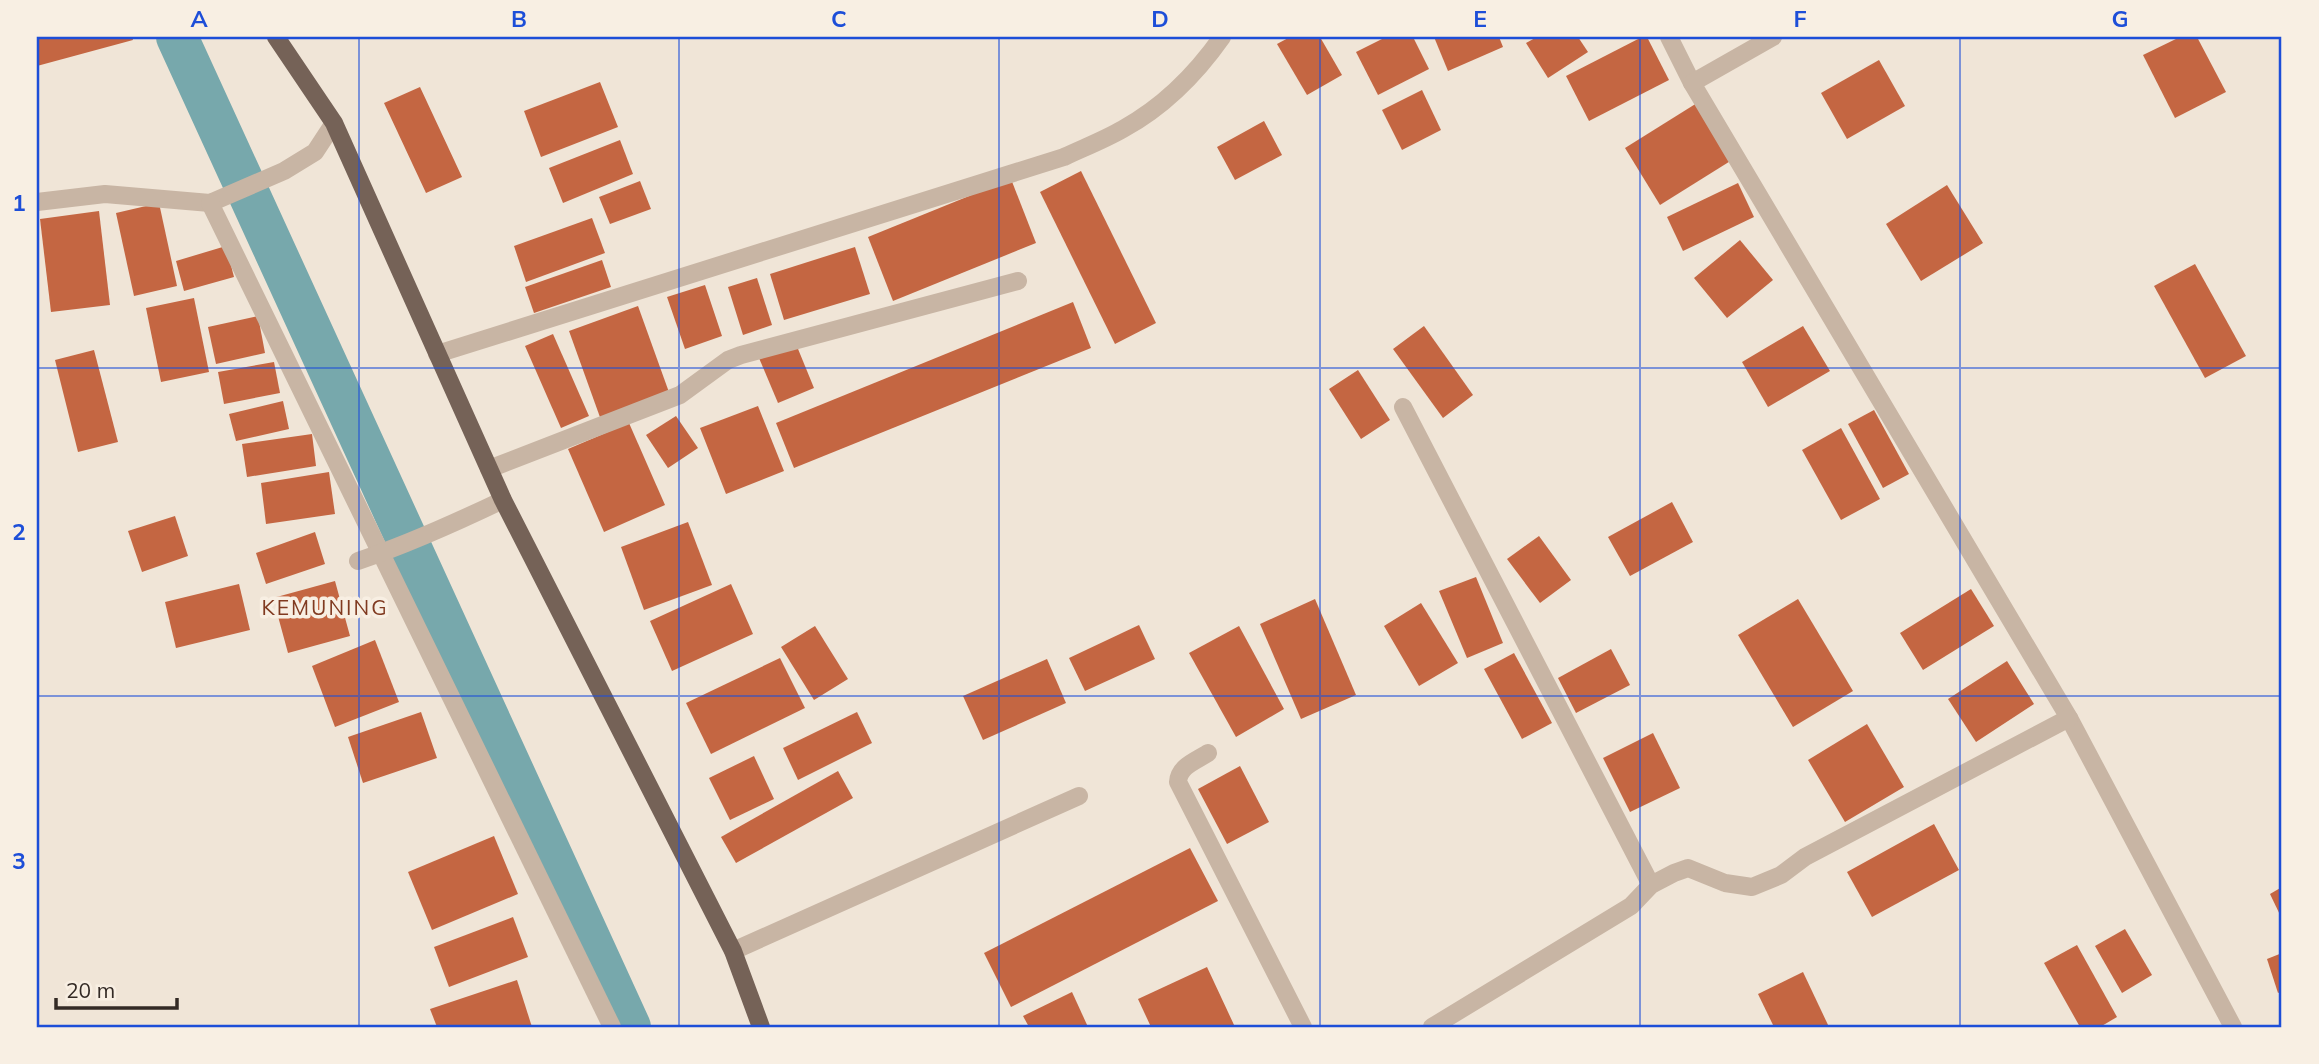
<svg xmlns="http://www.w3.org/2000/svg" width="2319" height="1064" font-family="Mulish,sans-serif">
  <rect width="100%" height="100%" fill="#f0e5d7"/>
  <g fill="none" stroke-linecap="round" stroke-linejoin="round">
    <polyline stroke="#77a8ac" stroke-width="42" points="177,37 630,1027"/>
  </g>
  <g fill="#c46642">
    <polygon points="37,37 132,37 133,40 37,66"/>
    <polygon points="1290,37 1320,37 1342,75 1307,95 1277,44"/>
    <polygon points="1386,37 1413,37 1429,69 1378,95 1356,52"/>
    <polygon points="1434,37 1499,37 1503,47 1448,71"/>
    <polygon points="1537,37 1578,37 1588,52 1548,78 1526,43"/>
    <polygon points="1642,37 1647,37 1669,80 1589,121 1566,76"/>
    <polygon points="2180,37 2197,37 2226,92 2175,118 2143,55"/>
    <polygon points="1879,60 1905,106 1847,139 1821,93"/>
    <polygon points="600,82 618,127 541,157 524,111"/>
    <polygon points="420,87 462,177 426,193 384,103"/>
    <polygon points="1422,90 1441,130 1402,150 1382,110"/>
    <polygon points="1697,103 1732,160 1660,205 1625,148"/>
    <polygon points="1264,121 1282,155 1235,180 1217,147"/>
    <polygon points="620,140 633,174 563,203 549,168"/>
    <polygon points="1081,171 1156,323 1115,344 1040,192"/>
    <polygon points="1011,179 1036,243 893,301 868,237"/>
    <polygon points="640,181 651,209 610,224 599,197"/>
    <polygon points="1738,183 1754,217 1683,251 1667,217"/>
    <polygon points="1947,185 1983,243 1921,281 1886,224"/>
    <polygon points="159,203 177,286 134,296 116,213"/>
    <polygon points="99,211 110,305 51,312 40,219"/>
    <polygon points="592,218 605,253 526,282 514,246"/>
    <polygon points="1740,240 1773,280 1727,318 1694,278"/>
    <polygon points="226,246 234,277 184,291 176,261"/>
    <polygon points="855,247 870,294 784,320 770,274"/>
    <polygon points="602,260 611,287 534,313 525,287"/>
    <polygon points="2195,264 2246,356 2205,378 2154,286"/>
    <polygon points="757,278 772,325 743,335 728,287"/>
    <polygon points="705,285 722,336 685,349 667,297"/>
    <polygon points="194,298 209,372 161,382 146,308"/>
    <polygon points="1073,302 1091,348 794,468 776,423"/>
    <polygon points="638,306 670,395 601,420 569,331"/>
    <polygon points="258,316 265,353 216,364 208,327"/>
    <polygon points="1424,326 1473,395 1443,418 1393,349"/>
    <polygon points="1803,326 1830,371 1768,407 1742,362"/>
    <polygon points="553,334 589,416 561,428 525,346"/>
    <polygon points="796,344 814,388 778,403 759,358"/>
    <polygon points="94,350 118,442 78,452 55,360"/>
    <polygon points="274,362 280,393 224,404 218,372"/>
    <polygon points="1358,370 1390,420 1361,439 1329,389"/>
    <polygon points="283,401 289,429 236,441 229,414"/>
    <polygon points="758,406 784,471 726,494 700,428"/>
    <polygon points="1874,410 1909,474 1883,488 1848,424"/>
    <polygon points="676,416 698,448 668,468 646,435"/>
    <polygon points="629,423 665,505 604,532 568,449"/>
    <polygon points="1841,428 1880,499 1841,520 1802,450"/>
    <polygon points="312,434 316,466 247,477 242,444"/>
    <polygon points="329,472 335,514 266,524 261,483"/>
    <polygon points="1672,502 1693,542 1630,576 1608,537"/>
    <polygon points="175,516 188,556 142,572 128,531"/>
    <polygon points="688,522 712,585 644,610 621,547"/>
    <polygon points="315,532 325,564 266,584 256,553"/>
    <polygon points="1539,536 1571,580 1540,603 1507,559"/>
    <polygon points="1476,577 1503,643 1467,658 1439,591"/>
    <polygon points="335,581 350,636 288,653 273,598"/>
    <polygon points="239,584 250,630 176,648 165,602"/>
    <polygon points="731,584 753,634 672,671 650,621"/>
    <polygon points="1971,589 1994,626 1923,670 1900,633"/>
    <polygon points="1315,599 1356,695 1301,719 1260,624"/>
    <polygon points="1798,599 1853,691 1793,727 1738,635"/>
    <polygon points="1421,603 1458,663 1419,686 1384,626"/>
    <polygon points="1139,625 1155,659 1085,691 1069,658"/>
    <polygon points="815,626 848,679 814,700 781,647"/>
    <polygon points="1239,626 1284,709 1236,737 1189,653"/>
    <polygon points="375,640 399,702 335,727 312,666"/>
    <polygon points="1611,649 1630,685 1576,713 1558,678"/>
    <polygon points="1514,653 1552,723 1522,739 1484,669"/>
    <polygon points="780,658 805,708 711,754 686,703"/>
    <polygon points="1047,659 1066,703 983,740 963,696"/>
    <polygon points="2007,661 2034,704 1976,742 1948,699"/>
    <polygon points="421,712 437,758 363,783 348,737"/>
    <polygon points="857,712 872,743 798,780 783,748"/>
    <polygon points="1867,724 1904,787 1845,822 1808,760"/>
    <polygon points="1653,733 1680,788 1630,812 1603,758"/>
    <polygon points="754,756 774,799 730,820 709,778"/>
    <polygon points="1240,766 1269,822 1227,844 1198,789"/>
    <polygon points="838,771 853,798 736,863 721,837"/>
    <polygon points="1934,824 1959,870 1872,917 1847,872"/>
    <polygon points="494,836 518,894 432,930 408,872"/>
    <polygon points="1190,848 1218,901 1011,1007 984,953"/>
    <polygon points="2282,887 2282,919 2270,894"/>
    <polygon points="513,917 528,957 449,987 434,947"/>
    <polygon points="2125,929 2152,975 2122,993 2095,946"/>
    <polygon points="2077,945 2117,1017 2100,1027 2080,1027 2044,963"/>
    <polygon points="2282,953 2282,991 2278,993 2267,959"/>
    <polygon points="1207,967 1235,1027 1151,1027 1138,999"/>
    <polygon points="1803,972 1829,1027 1774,1027 1758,994"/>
    <polygon points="517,980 532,1027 437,1027 430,1009"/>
    <polygon points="1072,992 1088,1027 1029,1027 1023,1016"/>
  </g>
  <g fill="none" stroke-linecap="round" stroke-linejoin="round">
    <g stroke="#c8b5a4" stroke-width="18">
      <polyline points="1669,37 1692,83 2069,718 2233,1027"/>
      <polyline points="1692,83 1773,37"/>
      <polyline points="37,202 105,194 210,203 284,171 315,152 334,123"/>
      <polyline points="210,203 612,1027"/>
      <path d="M437,354l627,-197c19,-9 40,-17 59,-28 40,-22 73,-55 99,-92"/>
      <polyline points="1403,407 1651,885"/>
      <polyline points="489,469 680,395 728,360 741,355 1018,281"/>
      <path d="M358,561c51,-17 97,-38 145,-61"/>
      <path d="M1208,753c-12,8 -29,13 -30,29l125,245"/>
      <polyline points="733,951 1079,796"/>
      <polyline points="1432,1027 1631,906 1651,885 1674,873 1688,868 1725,883 1752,887 1781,875 1805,857 2069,718"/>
    </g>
    <polyline stroke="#756257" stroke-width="18" points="276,37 334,123 503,500 733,951 761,1027"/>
  </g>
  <path fill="none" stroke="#1d4ed8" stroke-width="2" stroke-opacity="0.55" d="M359,37v990M679,37v990M999,37v990M1320,37v990M1640,37v990M1960,37v990M37,368h2245M37,696h2245"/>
  <g text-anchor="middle" stroke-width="7" stroke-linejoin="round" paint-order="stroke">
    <g font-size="21" letter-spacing="2" fill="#803a20" stroke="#f8efe3">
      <text x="325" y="615">KEMUNING</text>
    </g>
  </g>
  <rect width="2319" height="1064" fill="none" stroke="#f8efe3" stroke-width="77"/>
  <path d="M56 998v10h121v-10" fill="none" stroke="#332a25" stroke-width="3.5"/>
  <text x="66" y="998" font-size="21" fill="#332a25" stroke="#f8efe3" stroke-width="5" paint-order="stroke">20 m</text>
  <rect x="38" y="38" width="2242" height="988" fill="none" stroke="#1d4ed8" stroke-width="2.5"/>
  <g font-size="23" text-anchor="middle" font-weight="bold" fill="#1d4ed8">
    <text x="199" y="27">A</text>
    <text x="519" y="27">B</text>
    <text x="839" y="27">C</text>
    <text x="1160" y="27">D</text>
    <text x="1480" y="27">E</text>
    <text x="1800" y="27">F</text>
    <text x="2120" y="27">G</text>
    <text x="19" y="211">1</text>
    <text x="19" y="540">2</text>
    <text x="19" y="869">3</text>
  </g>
</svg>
